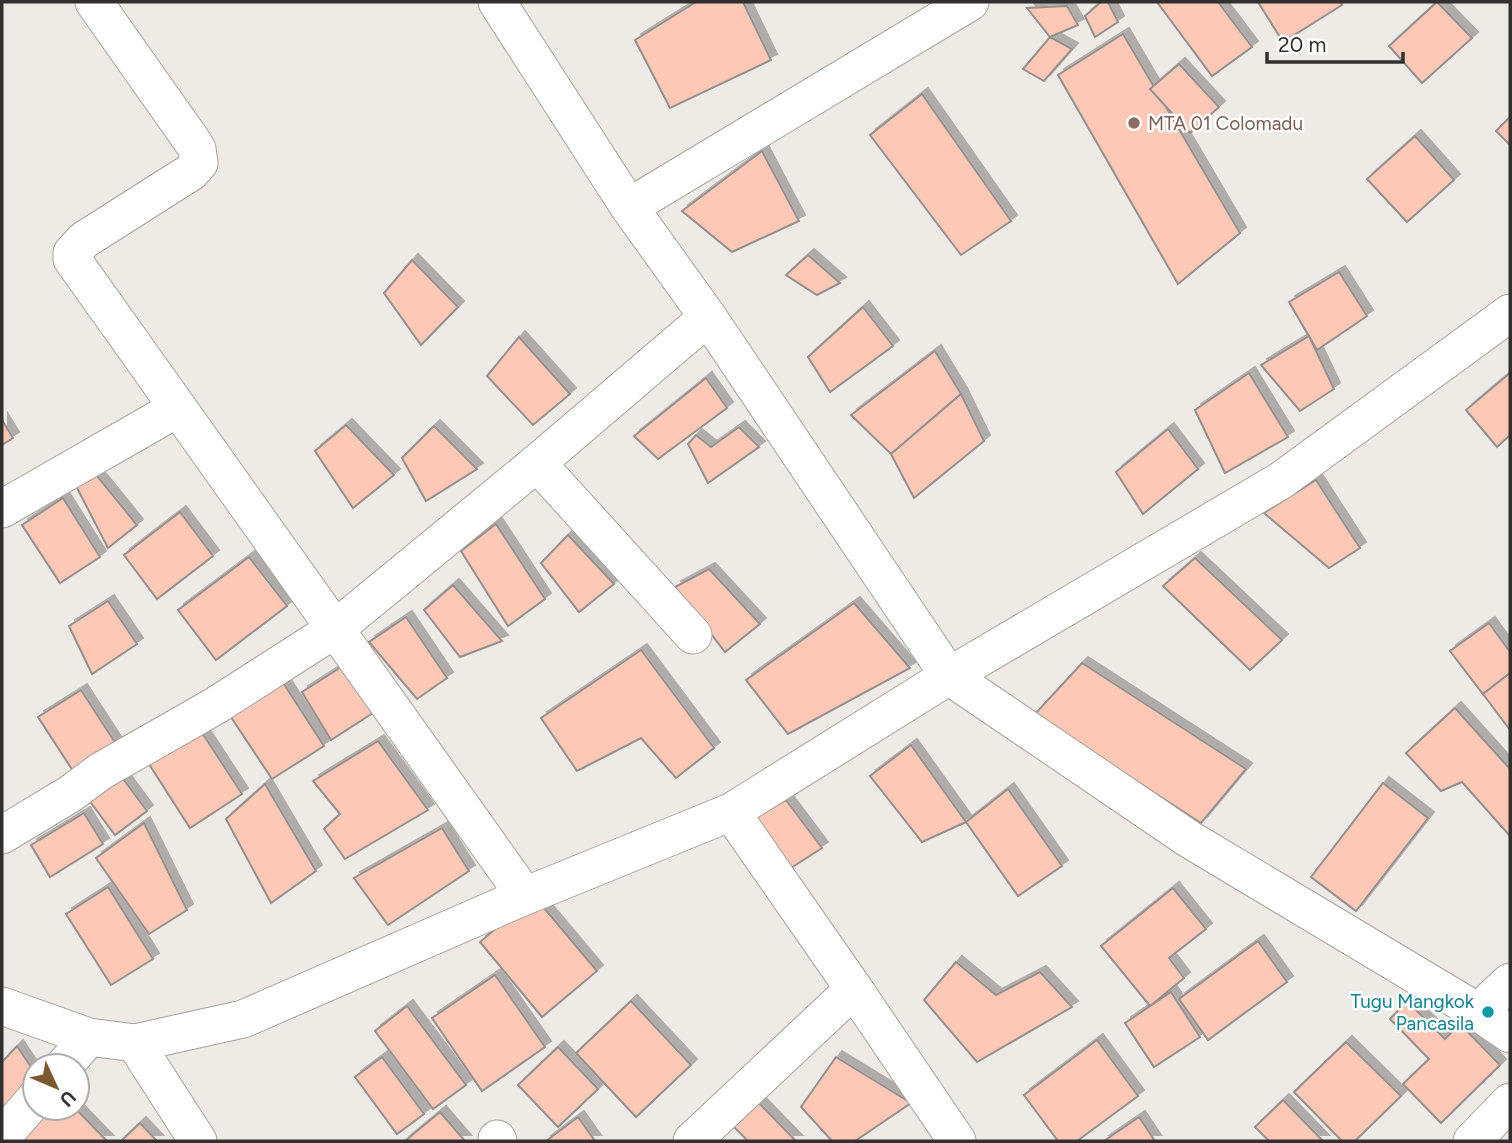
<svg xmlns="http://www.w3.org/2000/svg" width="1512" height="1143" font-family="Figtree,sans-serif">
  <defs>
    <filter id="shadow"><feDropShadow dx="6" dy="-6" stdDeviation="0" flood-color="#0004"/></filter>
  </defs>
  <rect width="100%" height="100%" fill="#eeebe6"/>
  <g fill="#fec8b7" stroke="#958f8d" stroke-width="2" filter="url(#shadow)">
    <polygon points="696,2 743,2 771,60 670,108 635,40"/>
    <polygon points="1101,2 1108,2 1118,22 1095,37 1085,16"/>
    <polygon points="1157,2 1218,2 1252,47 1212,76"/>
    <polygon points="1258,2 1340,2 1342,5 1283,42"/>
    <polygon points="1437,2 1472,38 1422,83 1389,46"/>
    <polygon points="1067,6 1078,25 1050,37 1027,8"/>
    <polygon points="1123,34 1240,233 1178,284 1058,75"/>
    <polygon points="1050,37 1072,49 1044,81 1023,69"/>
    <polygon points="1179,64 1219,107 1190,133 1150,89"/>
    <polygon points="922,94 1011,221 961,255 870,135"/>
    <polygon points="1510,117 1510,145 1496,131"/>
    <polygon points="1415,136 1454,180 1407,222 1367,179"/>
    <polygon points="762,151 799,221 732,252 682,211"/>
    <polygon points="808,255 840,283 817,295 786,275"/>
    <polygon points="412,260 458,307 421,345 384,293"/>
    <polygon points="1339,272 1367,316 1317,350 1289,302"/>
    <polygon points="863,307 893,346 830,392 808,357"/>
    <polygon points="1309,336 1334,389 1300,411 1261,365"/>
    <polygon points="519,337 570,394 533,425 487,376"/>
    <polygon points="935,351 961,394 891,454 851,415"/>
    <polygon points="1249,373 1288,437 1225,473 1195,410"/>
    <polygon points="1510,373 1510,435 1497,447 1466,410"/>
    <polygon points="706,378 727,408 658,459 634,436"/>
    <polygon points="961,394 984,441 914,498 891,454"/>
    <polygon points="2,420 13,438 2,445"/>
    <polygon points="346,425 394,475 353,508 315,451"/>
    <polygon points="434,426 477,469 426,501 402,458"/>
    <polygon points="739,427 759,447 708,483 688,444 696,435 711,447"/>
    <polygon points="1168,429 1198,469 1143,514 1116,472"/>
    <polygon points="93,471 137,525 108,548 76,486"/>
    <polygon points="1316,480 1360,548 1329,568 1264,513"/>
    <polygon points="63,498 100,557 60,583 22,525"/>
    <polygon points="180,512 213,556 157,599 124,555"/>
    <polygon points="496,524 545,599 508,626 461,551"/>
    <polygon points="568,535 614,584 579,612 541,563"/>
    <polygon points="249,557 287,606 216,660 178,610"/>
    <polygon points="1195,558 1282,640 1250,670 1163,586"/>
    <polygon points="709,569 760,624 725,652 675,587"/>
    <polygon points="453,585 502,641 460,657 424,610"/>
    <polygon points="108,601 137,644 92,674 69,626"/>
    <polygon points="854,603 910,668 788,734 746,680"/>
    <polygon points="406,617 447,678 417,699 369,642"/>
    <polygon points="1489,623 1510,652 1510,673 1483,694 1450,651"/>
    <polygon points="641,650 714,748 676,778 641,738 577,771 541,718"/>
    <polygon points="349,662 379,709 331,740 302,692"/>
    <polygon points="1082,663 1246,769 1201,823 1034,715"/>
    <polygon points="1510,673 1510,730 1483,694"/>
    <polygon points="282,681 324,746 272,779 229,714"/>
    <polygon points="81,690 116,744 75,774 38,717"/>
    <polygon points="1455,708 1510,769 1510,836 1462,782 1441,791 1406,753"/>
    <polygon points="199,728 242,794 190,828 147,761"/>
    <polygon points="378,741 428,810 345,859 324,829 340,814 313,781"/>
    <polygon points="911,745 966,822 922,842 870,776"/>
    <polygon points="118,772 147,811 115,835 86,796"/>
    <polygon points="1383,783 1428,818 1356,911 1311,877"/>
    <polygon points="265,784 316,871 271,903 226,819"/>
    <polygon points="1008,789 1062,866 1018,896 966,822"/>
    <polygon points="786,800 822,848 780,875 741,826"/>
    <polygon points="84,813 103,844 50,877 31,845"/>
    <polygon points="144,823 187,910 149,934 96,858"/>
    <polygon points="442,828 469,871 388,925 354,878"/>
    <polygon points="108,887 153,959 111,985 66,914"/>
    <polygon points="1173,888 1206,929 1169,958 1184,978 1150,1006 1101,946"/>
    <polygon points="534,896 597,971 542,1017 480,942"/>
    <polygon points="1258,941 1287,982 1208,1040 1179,999"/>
    <polygon points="956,962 996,995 1040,972 1072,1007 977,1062 924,1000"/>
    <polygon points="495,975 545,1047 482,1091 432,1018"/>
    <polygon points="1171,992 1200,1037 1154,1067 1125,1023"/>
    <polygon points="631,1001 691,1065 636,1117 576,1053"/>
    <polygon points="1407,1001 1445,1039 1460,1024 1500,1065 1441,1123 1403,1084 1429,1059 1390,1019"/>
    <polygon points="407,1006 466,1085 433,1109 375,1031"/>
    <polygon points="1097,1040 1138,1096 1077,1141 1058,1141 1024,1095"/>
    <polygon points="1346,1042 1401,1096 1355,1141 1342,1141 1294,1092"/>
    <polygon points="17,1046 35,1073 35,1089 2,1127 2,1062"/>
    <polygon points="558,1047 598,1089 558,1127 518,1085"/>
    <polygon points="382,1057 424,1114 397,1134 355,1077"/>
    <polygon points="836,1057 911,1103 855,1141 832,1141 801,1107"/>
    <polygon points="1283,1100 1323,1141 1269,1141 1255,1127"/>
    <polygon points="758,1102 796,1141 748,1141 733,1126"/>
    <polygon points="52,1108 75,1108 107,1141 18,1141"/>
    <polygon points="440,1112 465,1141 405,1141"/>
    <polygon points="578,1117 595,1141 546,1141"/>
    <polygon points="1139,1117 1155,1141 1104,1141"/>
    <polygon points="140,1123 157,1141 121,1141"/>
  </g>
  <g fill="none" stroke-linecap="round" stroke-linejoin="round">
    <g stroke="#a4a29c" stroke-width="39">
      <g id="minor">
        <polyline points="94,2 192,141 197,149 199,163 191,172 84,240 72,253 72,259 178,408"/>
        <polyline points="497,2 629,207 708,317 949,676 1189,839 1478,1012 1510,1034"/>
        <polyline points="629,207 970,2"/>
        <polyline points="537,463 693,635"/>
        <polyline points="2,509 178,408 525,896"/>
        <polyline points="2,835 70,794 101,771 215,706 335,629 537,463 708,317"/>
        <polyline points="854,989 957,1141"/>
        <polyline points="2,1006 89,1037 135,1043 243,1019 525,896 731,812 949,676 1280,481 1510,313"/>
        <polyline points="1478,1012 1510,982"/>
        <polyline points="135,1043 198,1141"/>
        <polyline points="64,1066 89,1037"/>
        <polyline points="2,1137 35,1099"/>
        <polyline points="497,1139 498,1141"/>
        <polyline points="692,1141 854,989 731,812"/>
        <polyline points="1472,1141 1510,1102"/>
      </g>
    </g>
    <use href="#minor" stroke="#fff" stroke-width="37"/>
  </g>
  <circle fill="#8d6e63" stroke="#fff" stroke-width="2.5" cx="1134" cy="123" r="7"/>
  <circle fill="#0f9aa8" stroke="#fff" stroke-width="2.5" cx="1488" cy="1012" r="7"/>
  <g text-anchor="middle" stroke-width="5" stroke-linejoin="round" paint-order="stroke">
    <g font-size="19" fill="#785e54" stroke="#fff" text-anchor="start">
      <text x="1148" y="130">MTA 01 Colomadu</text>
    </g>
    <g font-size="19" fill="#0d838f" stroke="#fff" text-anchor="end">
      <text x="1474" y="1008">Tugu Mangkok<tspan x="1474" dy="22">Pancasila</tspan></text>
    </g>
  </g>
  <rect width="1512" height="1143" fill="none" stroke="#31302e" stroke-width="7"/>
  <g transform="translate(56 1087) rotate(134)"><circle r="33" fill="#ffffff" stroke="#adacab" stroke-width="2"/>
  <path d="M0-5L12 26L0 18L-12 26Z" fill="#7b5a31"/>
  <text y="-10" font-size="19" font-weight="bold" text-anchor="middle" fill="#31302e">U</text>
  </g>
  <path d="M1267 52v10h136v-10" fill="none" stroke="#31302e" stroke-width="3.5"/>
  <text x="1278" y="52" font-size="21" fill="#31302e" stroke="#ffffff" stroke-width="5" paint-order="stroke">20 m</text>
</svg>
